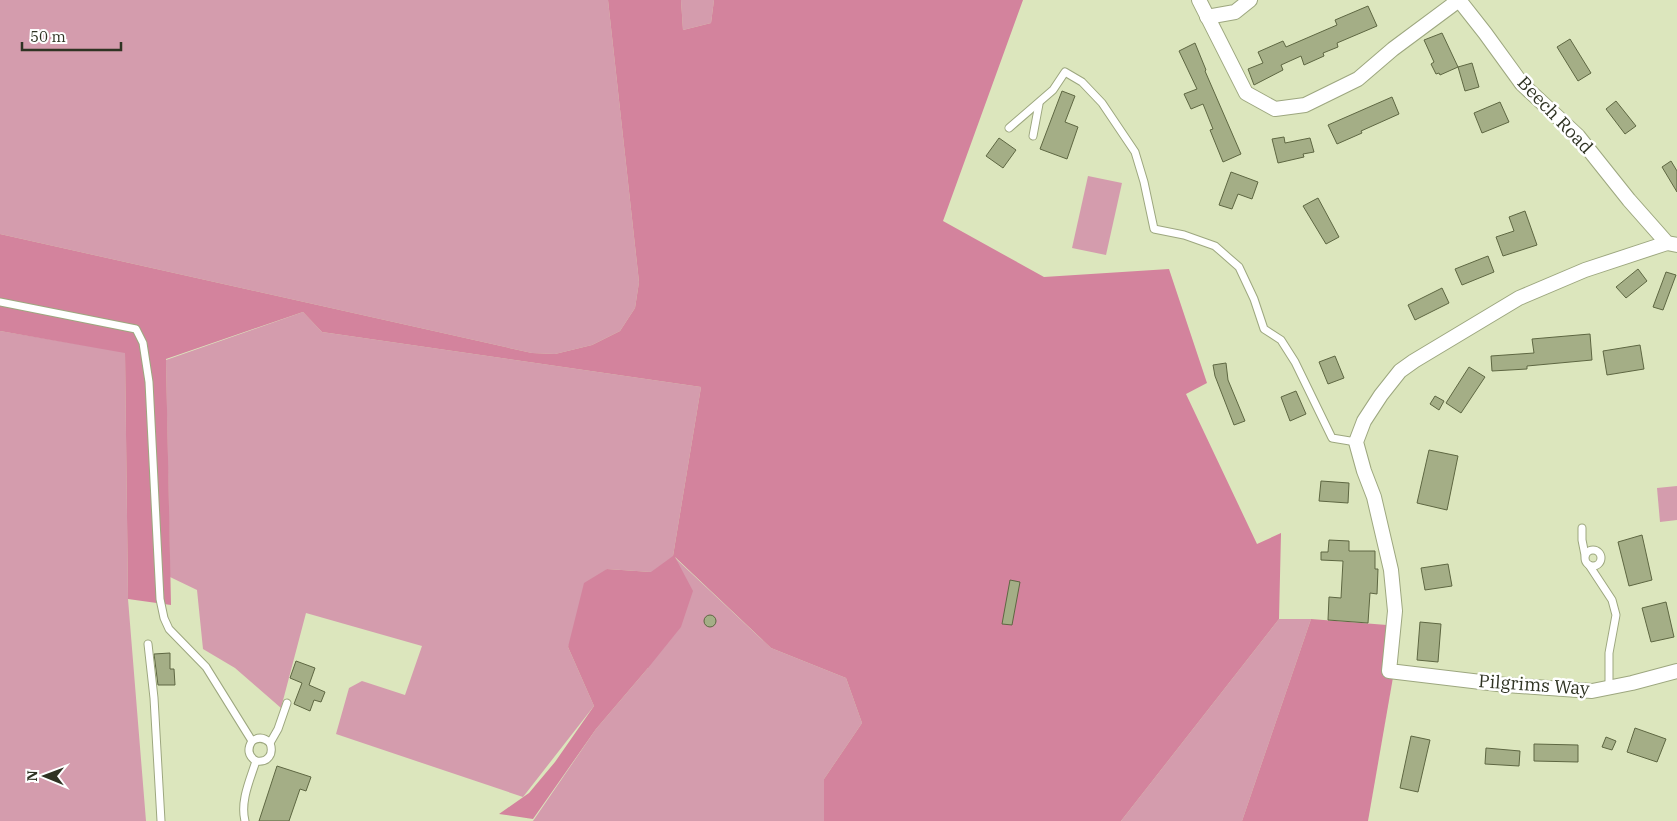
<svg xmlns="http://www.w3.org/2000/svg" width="1677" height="821" font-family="'IBM Plex Serif',serif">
  <rect width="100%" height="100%" fill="#dce6bd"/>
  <g fill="#d49cad">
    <polygon points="0,0 608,0 639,282 635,308 620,331 592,345 555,354 532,353 0,234"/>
    <polygon points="681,0 714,0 711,23 683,30"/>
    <polygon points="1088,176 1122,183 1106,255 1072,248"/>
    <polygon points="303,312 322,332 701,387 673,556 771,648 846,678 862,723 824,779 824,821 533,821 596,729 648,668 651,572 607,569 568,647 594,706 523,797 336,734 349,688 362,681 405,695 422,646 306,613 281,708 235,668 203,649 197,590 170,577 166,360"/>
    <polygon points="0,331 125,352 128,599 146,821 0,821"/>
    <polygon points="1677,486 1677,520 1660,522 1657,488"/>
    <polygon points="1279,619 1311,619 1242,821 1121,821"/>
  </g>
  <g fill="#d3839d">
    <polygon points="608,0 681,0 683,30 711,23 714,0 1023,0 943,221 1044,277 1169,269 1207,383 1186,394 1257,544 1281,533 1279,619 1121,821 824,821 824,779 862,723 846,678 771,648 675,557 693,591 681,627 648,668 596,729 533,819 499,814 529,793 555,762 594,706 568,647 584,583 607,569 651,572 673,556 701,387 322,332 303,312 166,359 171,605 128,599 125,353 0,331 0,234 532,353 555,354 592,345 620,331 635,308 639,282"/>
    <polygon points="1311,619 1387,625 1399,643 1368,821 1242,821"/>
  </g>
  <g fill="#a4ae86" stroke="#5e6742">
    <polygon points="1368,6 1377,26 1337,43 1338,47 1323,53 1324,56 1304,65 1301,56 1281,65 1283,70 1254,85 1248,69 1263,63 1258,52 1283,41 1286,47 1337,25 1335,20"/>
    <polygon points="1442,33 1458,67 1440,75 1439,73 1436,74 1431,64 1434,62 1424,40"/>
    <polygon points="1570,39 1591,73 1578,81 1557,47"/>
    <polygon points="1195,43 1206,70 1205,71 1241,154 1223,162 1210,130 1213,129 1203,104 1191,109 1184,94 1197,89 1179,51"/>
    <polygon points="1472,63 1479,87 1465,91 1458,67"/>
    <polygon points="1062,91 1075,96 1065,122 1078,127 1067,159 1040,149"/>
    <polygon points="1392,97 1399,114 1361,131 1362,133 1337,144 1328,125"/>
    <polygon points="1616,101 1636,126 1625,134 1606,109"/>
    <polygon points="1500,102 1509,122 1482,133 1474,113"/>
    <polygon points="1284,137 1285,143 1310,138 1314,152 1303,154 1304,157 1278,163 1272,139"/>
    <polygon points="999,138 1016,150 1003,168 986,156"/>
    <polygon points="1671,161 1677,171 1677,192 1662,167"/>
    <polygon points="1231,172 1258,182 1252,199 1238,194 1232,209 1219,205"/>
    <polygon points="1318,198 1339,237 1326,244 1303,206"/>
    <polygon points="1525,211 1537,245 1503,256 1496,237 1514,231 1509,217"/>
    <polygon points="1488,256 1494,272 1462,285 1455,269"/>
    <polygon points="1638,269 1647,281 1626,298 1616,287"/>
    <polygon points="1666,272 1676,275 1663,310 1653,307"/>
    <polygon points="1442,288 1449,303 1415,320 1408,305"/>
    <polygon points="1590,334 1592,360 1527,366 1527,369 1492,371 1491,356 1534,353 1532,339"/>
    <polygon points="1640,345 1644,369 1607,375 1603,351"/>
    <polygon points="1335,356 1344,378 1328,384 1319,362"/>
    <polygon points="1226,363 1228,380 1245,421 1234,425 1215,376 1213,365"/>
    <polygon points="1469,367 1485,377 1461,413 1446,403"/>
    <polygon points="1296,391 1306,414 1290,421 1281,397"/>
    <polygon points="1435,396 1444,401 1439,410 1430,404"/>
    <polygon points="1429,450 1458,456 1447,510 1417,503"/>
    <polygon points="1321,481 1349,483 1348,503 1319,501"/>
    <polygon points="1642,535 1652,580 1629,586 1618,542"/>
    <polygon points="1329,540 1349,541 1349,551 1375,551 1375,569 1378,569 1377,594 1370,593 1368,623 1328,620 1329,597 1341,598 1343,561 1321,560 1321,552 1328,552"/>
    <polygon points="1448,564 1452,586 1425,590 1421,568"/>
    <polygon points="1010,580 1020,582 1012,625 1002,624"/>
    <polygon points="1666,602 1674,637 1651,642 1642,608"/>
    <circle cx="710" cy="621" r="6"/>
    <polygon points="1420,622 1441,624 1438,662 1417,660"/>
    <polygon points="170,653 170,669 174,669 175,685 158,685 154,654"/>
    <polygon points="296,661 315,668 309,685 325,692 321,702 314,700 310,711 294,704 302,683 290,678"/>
    <polygon points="1635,728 1666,739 1657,762 1627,752"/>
    <polygon points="1411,736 1430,740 1418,792 1400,788"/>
    <polygon points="1606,737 1616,741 1612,750 1602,747"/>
    <polygon points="1534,744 1578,745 1578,762 1534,761"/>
    <polygon points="1486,748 1520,751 1519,766 1485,764"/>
    <polygon points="277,766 311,777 306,791 300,789 289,821 259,821"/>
  </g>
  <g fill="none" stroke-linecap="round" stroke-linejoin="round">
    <g stroke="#9da77f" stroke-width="9">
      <g id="service">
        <polyline points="1009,128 1053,90 1065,72 1082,82 1102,103 1135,152 1144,182 1154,229 1184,235 1215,246 1239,267 1254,299 1264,329 1281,340 1295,362 1332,438 1356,442"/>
        <polyline points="1033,136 1039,104"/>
        <path d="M0,302l136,27 7,14 6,39 11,217 4,19 5,11 37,38 46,74c-5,8 -4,15 4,20 -6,19 -16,40 -11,60"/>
        <polyline points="1582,528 1582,540 1585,555"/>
        <circle cx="1593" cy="558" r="8"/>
        <polyline points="1589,565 1612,600 1616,615 1609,653 1609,687"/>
        <polyline points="148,644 154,698 161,821"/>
        <path d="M252,741c6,-4 12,-4 18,2l8,-14 9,-26"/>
        <path d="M256,761c12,2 18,-7 14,-18"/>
      </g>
    </g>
    <g stroke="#9da77f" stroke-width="16">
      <g id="minor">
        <polyline points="1199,0 1246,93 1275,109 1305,105 1358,79 1393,49 1459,0"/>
        <polyline points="1459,0 1485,33 1522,84 1578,136 1629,200 1667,243 1677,245"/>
        <polyline points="1207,17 1235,12 1250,0"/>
        <polyline points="1667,243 1585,270 1519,298 1414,361 1400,371 1381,395 1364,421 1356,442 1364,471 1374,497 1391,570 1395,611 1389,671 1506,685 1592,691 1632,683 1677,671"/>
      </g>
    </g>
    <use href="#service" stroke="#fff" stroke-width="7"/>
    <use href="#minor" stroke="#fff" stroke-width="14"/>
  </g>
  <g text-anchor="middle" stroke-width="5" stroke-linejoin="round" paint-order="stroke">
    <g font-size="18" fill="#2f3323" stroke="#fff">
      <text transform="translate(1555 115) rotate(46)" y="6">Beech Road</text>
      <text transform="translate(1534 685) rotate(4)" y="6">Pilgrims Way</text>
    </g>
  </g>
  <g transform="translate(45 776) rotate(271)" stroke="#ffffff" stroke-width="4" paint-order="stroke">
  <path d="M0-4L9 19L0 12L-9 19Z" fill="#2f3323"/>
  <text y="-8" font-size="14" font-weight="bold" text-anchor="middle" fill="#2f3323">N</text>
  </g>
  <path d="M22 42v8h99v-8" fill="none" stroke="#2f3323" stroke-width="2.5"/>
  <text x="30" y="42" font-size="15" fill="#2f3323" stroke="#ffffff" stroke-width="4" paint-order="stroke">50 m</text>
</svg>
